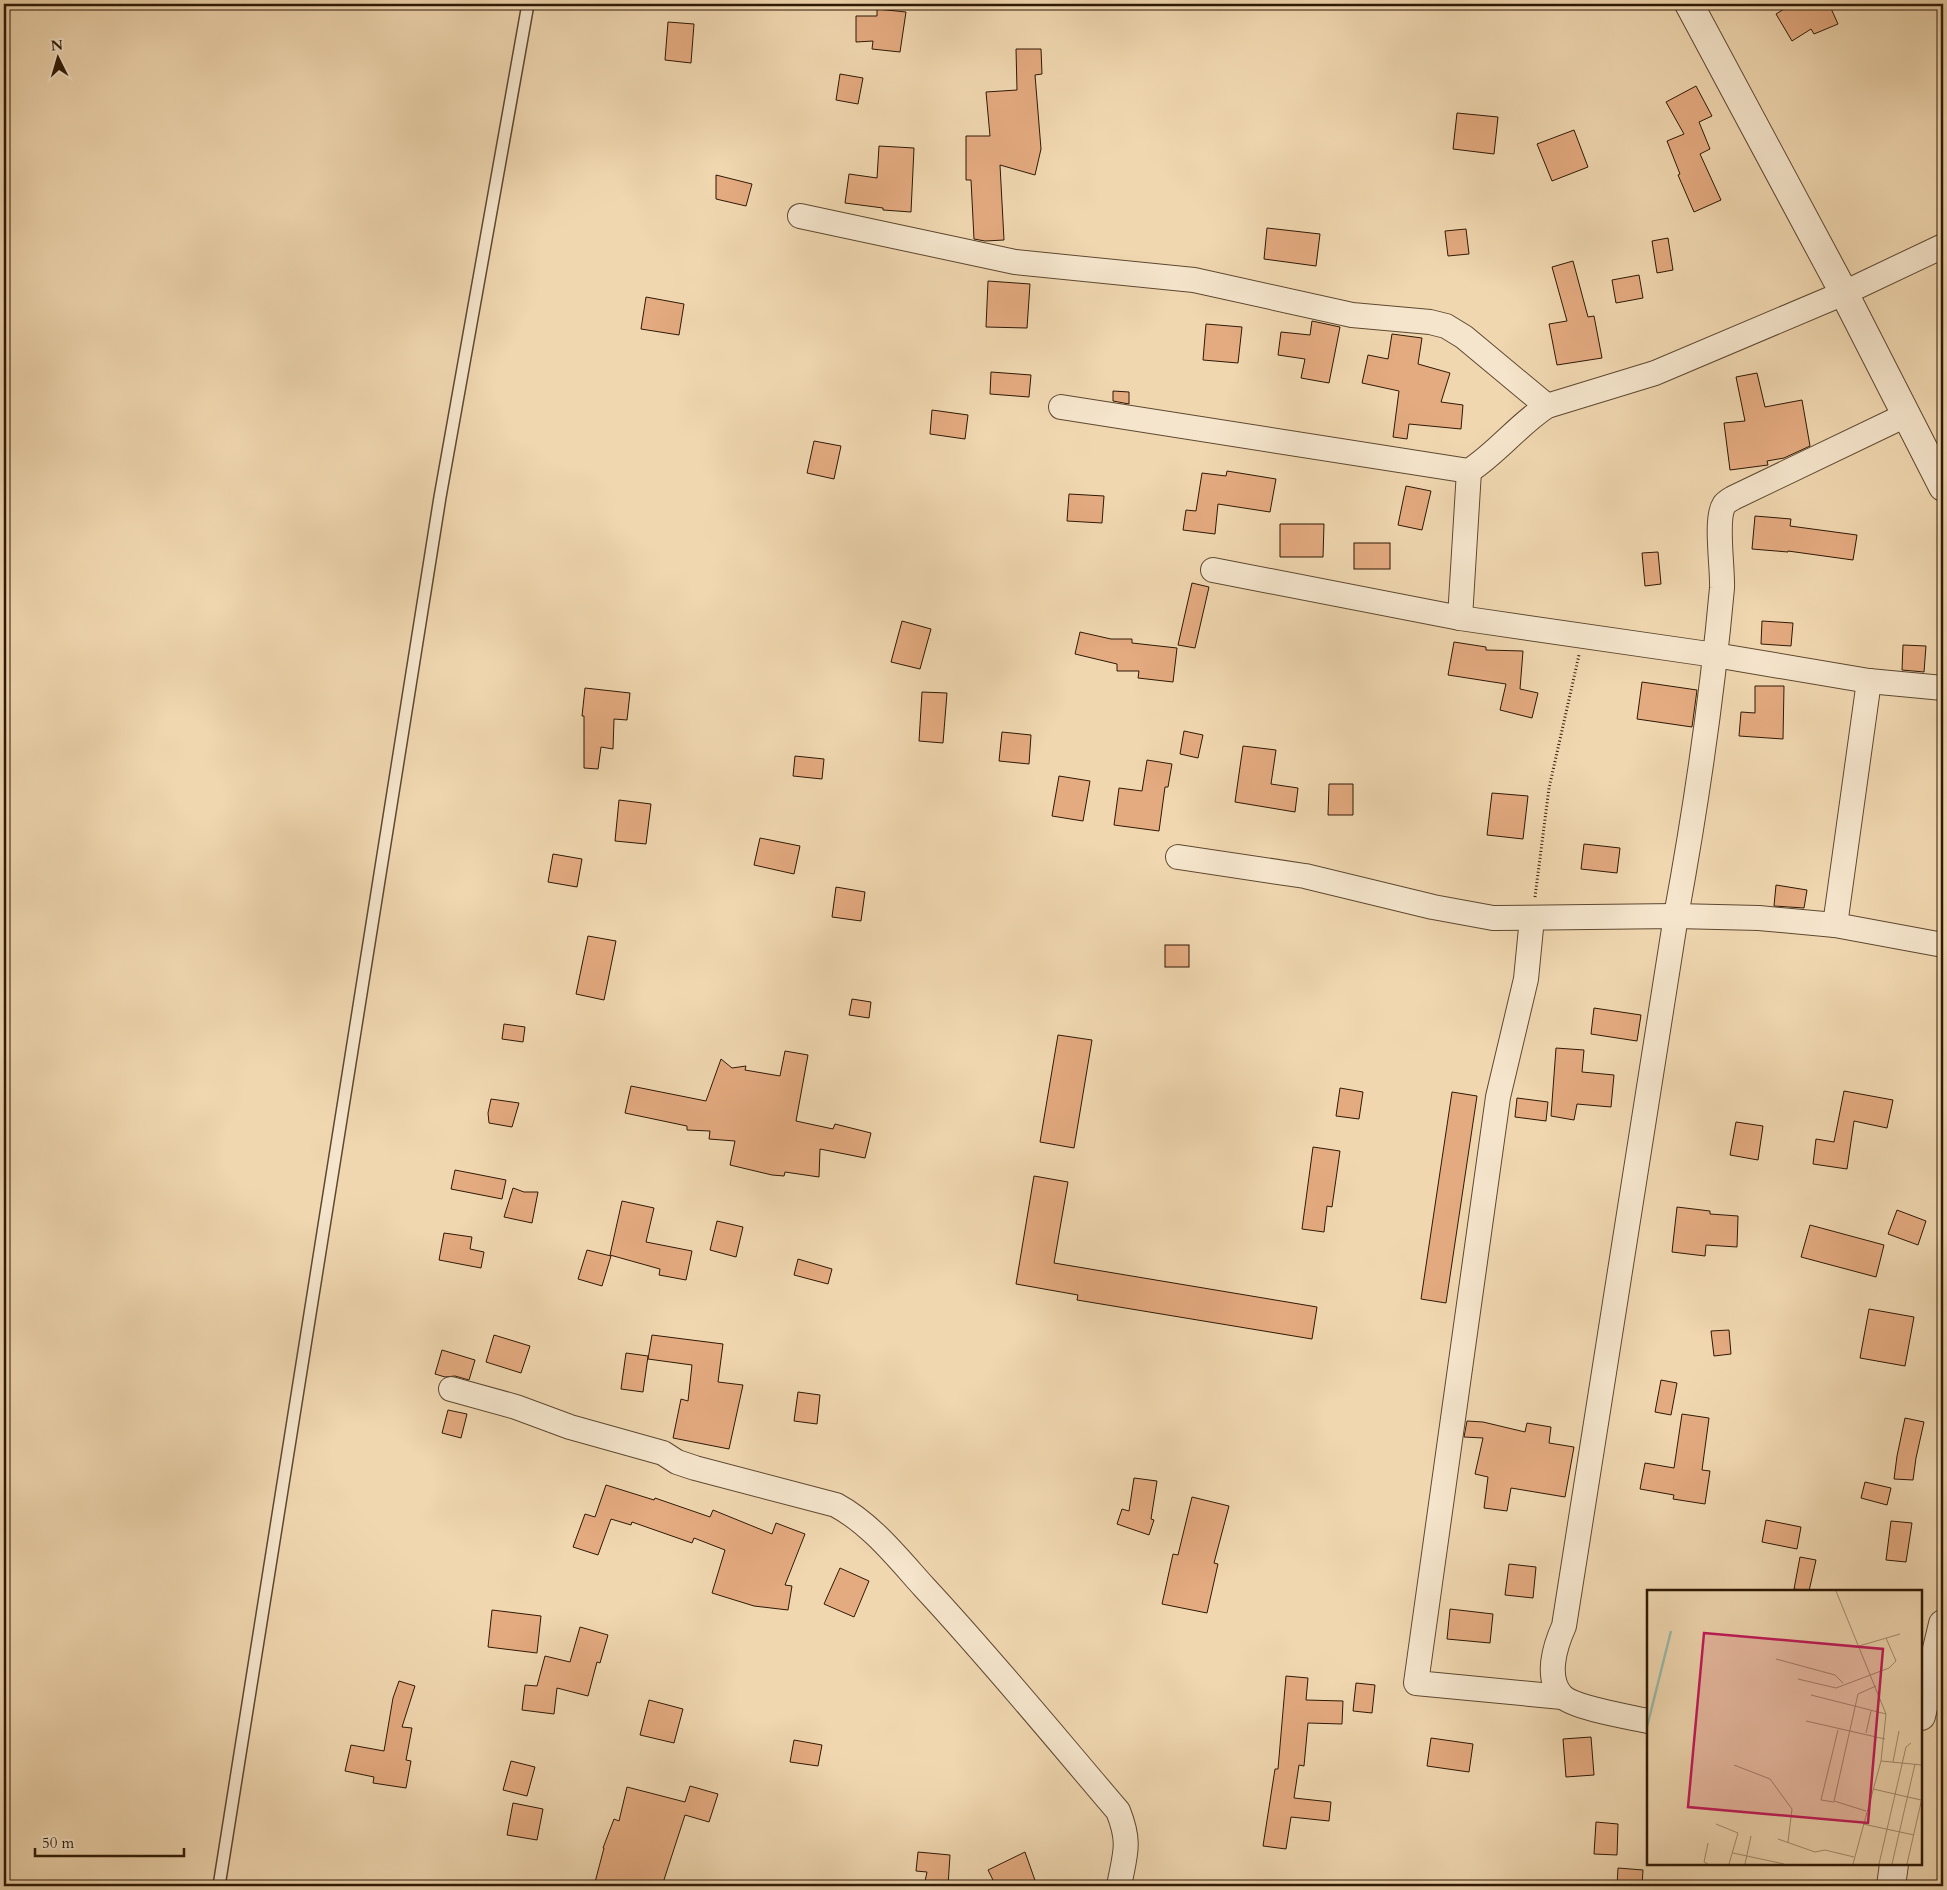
<svg xmlns="http://www.w3.org/2000/svg" width="1947" height="1890" font-family="Cardo,serif">
  <rect width="100%" height="100%" fill="#f0d7b0"/>
  <filter id="stains"><feTurbulence type="fractalNoise" baseFrequency=".004" numOctaves="4"/><feColorMatrix values="0 0 0 0 .2 0 0 0 0 .09 0 0 0 0 .02 0 0 0 .5 -.17"/></filter>
  <radialGradient id="worn" r=".72"><stop offset=".6" stop-color="#630" stop-opacity="0"/><stop offset="1" stop-color="#630" stop-opacity=".3"/></radialGradient>
  <g fill="#e4aa80" stroke="#2e1905">
    <polygon points="1792,4 1829,4 1838,24 1814,34 1811,29 1792,41 1776,14"/>
    <polygon points="877,9 906,12 900,52 872,49 873,41 856,42 856,16 877,16"/>
    <polygon points="668,22 694,24 691,63 665,60"/>
    <polygon points="1016,49 1041,49 1042,74 1035,75 1041,149 1035,175 1000,165 1004,240 985,241 974,239 971,180 966,180 966,136 990,136 986,92 1017,90"/>
    <polygon points="840,74 863,78 858,104 836,100"/>
    <polygon points="1696,86 1712,116 1699,122 1710,149 1700,154 1721,200 1694,212 1678,175 1680,174 1667,141 1684,134 1666,102"/>
    <polygon points="1457,113 1498,117 1494,154 1453,149"/>
    <polygon points="1574,130 1588,167 1552,181 1537,144"/>
    <polygon points="879,146 914,148 911,212 883,210 883,208 845,203 849,174 877,178"/>
    <polygon points="716,175 752,184 746,206 716,199"/>
    <polygon points="1267,228 1320,234 1316,266 1264,259"/>
    <polygon points="1466,229 1469,254 1448,256 1445,231"/>
    <polygon points="1668,238 1673,270 1657,273 1652,241"/>
    <polygon points="1573,261 1588,317 1594,316 1602,358 1557,365 1549,324 1567,321 1552,267"/>
    <polygon points="1639,275 1643,298 1616,303 1612,280"/>
    <polygon points="988,281 1030,284 1027,328 986,327"/>
    <polygon points="646,297 684,304 679,335 641,329"/>
    <polygon points="1312,321 1340,327 1329,383 1301,378 1305,359 1278,355 1281,332 1310,335"/>
    <polygon points="1206,324 1242,327 1238,363 1203,360"/>
    <polygon points="1392,334 1422,338 1418,364 1450,373 1441,402 1463,405 1461,429 1409,424 1407,439 1393,437 1399,391 1362,383 1368,355 1388,359"/>
    <polygon points="991,372 1031,375 1029,397 990,394"/>
    <polygon points="1757,373 1765,407 1802,400 1810,446 1784,458 1767,461 1768,465 1730,470 1724,423 1745,421 1736,377"/>
    <polygon points="1113,391 1129,392 1129,404 1113,401"/>
    <polygon points="932,410 968,415 965,439 930,434"/>
    <polygon points="814,441 841,446 834,479 807,473"/>
    <polygon points="1227,471 1276,479 1270,512 1218,504 1215,534 1183,530 1186,510 1196,511 1202,473 1226,476"/>
    <polygon points="1406,486 1431,491 1422,530 1398,525"/>
    <polygon points="1069,494 1104,496 1102,523 1067,521"/>
    <polygon points="1755,516 1791,519 1790,526 1857,535 1853,560 1788,551 1788,552 1752,549"/>
    <polygon points="1280,524 1324,524 1323,557 1280,557"/>
    <rect x="1354" y="543" width="36" height="26"/>
    <polygon points="1658,552 1661,584 1645,586 1642,553"/>
    <polygon points="1192,583 1209,587 1195,648 1178,645"/>
    <polygon points="902,621 931,629 920,669 891,662"/>
    <polygon points="1762,621 1793,623 1791,646 1761,644"/>
    <polygon points="1080,632 1111,639 1132,639 1132,643 1177,648 1173,682 1138,678 1139,671 1117,671 1117,664 1075,654"/>
    <polygon points="1454,642 1486,647 1486,650 1523,651 1520,689 1538,693 1532,718 1500,710 1506,684 1448,675"/>
    <polygon points="1903,645 1926,646 1924,672 1902,670"/>
    <polygon points="1642,682 1697,690 1692,727 1637,719"/>
    <polygon points="1755,686 1784,686 1783,739 1739,736 1741,712 1755,713"/>
    <polygon points="585,688 630,693 627,720 614,719 613,749 601,747 598,769 584,768 584,716 582,716"/>
    <polygon points="922,692 947,693 943,743 919,741"/>
    <polygon points="1184,731 1203,735 1198,758 1180,754"/>
    <polygon points="1002,732 1031,735 1029,764 999,761"/>
    <polygon points="1243,746 1276,750 1271,784 1298,788 1295,812 1235,802"/>
    <polygon points="795,756 824,759 822,779 793,776"/>
    <polygon points="1147,760 1172,764 1168,787 1165,787 1159,831 1114,825 1119,788 1142,791"/>
    <polygon points="1059,776 1090,781 1083,821 1052,816"/>
    <polygon points="1329,784 1353,784 1353,815 1328,815"/>
    <polygon points="1492,793 1528,796 1523,839 1487,835"/>
    <polygon points="619,800 651,804 646,844 615,841"/>
    <polygon points="760,838 800,846 794,874 754,865"/>
    <polygon points="1584,844 1620,848 1617,873 1581,869"/>
    <polygon points="553,854 582,859 577,887 548,882"/>
    <polygon points="1776,885 1807,890 1804,908 1774,906"/>
    <polygon points="836,887 865,892 861,921 832,917"/>
    <polygon points="588,936 616,941 604,1000 576,994"/>
    <rect x="1165" y="945" width="24" height="22"/>
    <polygon points="852,999 871,1002 869,1018 849,1015"/>
    <polygon points="1594,1008 1641,1015 1637,1041 1591,1034"/>
    <polygon points="504,1024 525,1027 523,1042 502,1039"/>
    <polygon points="1058,1035 1092,1040 1074,1148 1040,1142"/>
    <polygon points="1556,1048 1584,1050 1582,1072 1614,1075 1611,1107 1577,1104 1574,1120 1551,1116"/>
    <polygon points="785,1051 808,1055 796,1121 833,1129 835,1124 871,1133 865,1158 820,1149 819,1177 785,1172 784,1176 772,1175 730,1165 735,1141 709,1139 710,1131 687,1130 687,1126 625,1113 631,1086 706,1101 721,1059 732,1068 746,1066 745,1070 780,1076"/>
    <polygon points="1340,1088 1363,1092 1359,1119 1336,1116"/>
    <polygon points="1844,1091 1893,1100 1887,1128 1854,1121 1847,1169 1813,1164 1816,1139 1834,1142"/>
    <polygon points="1452,1092 1477,1096 1446,1303 1421,1299"/>
    <polygon points="1517,1098 1548,1102 1546,1121 1515,1117"/>
    <polygon points="491,1099 519,1103 512,1127 489,1123 488,1113"/>
    <polygon points="1736,1122 1763,1126 1758,1160 1730,1155"/>
    <polygon points="1313,1147 1340,1151 1332,1207 1327,1206 1324,1232 1302,1229"/>
    <polygon points="455,1170 506,1180 502,1199 451,1189"/>
    <polygon points="1034,1176 1068,1182 1054,1263 1317,1307 1312,1339 1077,1300 1078,1295 1016,1284"/>
    <polygon points="513,1188 524,1192 538,1192 532,1223 504,1217"/>
    <polygon points="622,1201 654,1208 646,1242 692,1251 686,1280 659,1275 660,1269 610,1255"/>
    <polygon points="1677,1207 1710,1211 1710,1214 1738,1216 1737,1247 1706,1245 1705,1256 1672,1252"/>
    <polygon points="1897,1210 1926,1221 1918,1245 1888,1234"/>
    <polygon points="717,1221 743,1227 736,1257 710,1250"/>
    <polygon points="1810,1225 1884,1245 1876,1277 1801,1257"/>
    <polygon points="444,1233 472,1237 470,1249 484,1252 481,1268 439,1260"/>
    <polygon points="587,1250 611,1256 602,1286 578,1279"/>
    <polygon points="798,1259 832,1269 828,1284 794,1275"/>
    <polygon points="1869,1309 1914,1317 1905,1366 1860,1358"/>
    <polygon points="1729,1330 1731,1354 1714,1356 1711,1331"/>
    <polygon points="494,1335 530,1346 521,1373 486,1362"/>
    <polygon points="652,1335 723,1344 718,1382 743,1385 729,1449 673,1438 681,1399 688,1401 692,1365 648,1359"/>
    <polygon points="442,1350 475,1360 469,1380 455,1376 445,1377 435,1374"/>
    <polygon points="626,1353 648,1356 643,1392 621,1389"/>
    <polygon points="1661,1380 1677,1383 1671,1415 1655,1412"/>
    <polygon points="798,1392 820,1395 817,1424 794,1421"/>
    <polygon points="448,1410 467,1414 461,1438 442,1433"/>
    <polygon points="1682,1414 1709,1418 1702,1470 1710,1471 1705,1504 1673,1499 1674,1495 1640,1489 1645,1463 1674,1468"/>
    <polygon points="1905,1418 1924,1422 1916,1458 1913,1480 1894,1479 1897,1456"/>
    <polygon points="1467,1421 1483,1422 1525,1432 1527,1423 1551,1427 1549,1443 1574,1447 1565,1497 1511,1488 1507,1511 1484,1508 1488,1477 1475,1474 1483,1438 1464,1437"/>
    <polygon points="1134,1478 1157,1481 1151,1519 1154,1520 1149,1535 1117,1524 1122,1509 1129,1511"/>
    <polygon points="1865,1482 1891,1488 1887,1505 1861,1498"/>
    <polygon points="606,1485 654,1500 655,1498 710,1517 713,1510 772,1534 776,1523 805,1534 785,1585 792,1586 788,1610 754,1606 712,1593 725,1550 694,1538 692,1543 632,1522 631,1525 611,1519 598,1555 573,1547 585,1514 595,1517"/>
    <polygon points="1192,1497 1229,1506 1214,1563 1218,1564 1207,1613 1162,1604 1173,1554 1178,1555"/>
    <polygon points="1766,1520 1801,1527 1797,1549 1762,1542"/>
    <polygon points="1891,1521 1912,1523 1906,1562 1886,1560"/>
    <polygon points="1800,1557 1816,1560 1809,1591 1794,1589"/>
    <polygon points="1509,1564 1536,1567 1533,1598 1505,1595"/>
    <polygon points="840,1568 869,1581 854,1617 824,1604"/>
    <polygon points="1450,1609 1493,1614 1490,1643 1447,1639"/>
    <polygon points="492,1610 541,1616 537,1653 488,1647"/>
    <polygon points="580,1627 608,1635 600,1663 597,1662 588,1696 557,1688 554,1714 522,1710 525,1685 537,1686 545,1656 570,1662"/>
    <polygon points="1286,1676 1308,1678 1306,1700 1343,1701 1342,1724 1308,1723 1304,1766 1299,1765 1294,1798 1331,1802 1329,1821 1291,1817 1286,1849 1263,1846 1275,1769 1278,1769"/>
    <polygon points="399,1681 415,1686 402,1727 412,1728 406,1760 411,1761 406,1788 373,1783 374,1777 345,1771 351,1745 384,1751 393,1698"/>
    <polygon points="1356,1683 1375,1685 1372,1713 1353,1711"/>
    <polygon points="649,1700 683,1709 674,1743 640,1735"/>
    <polygon points="1591,1737 1594,1775 1566,1777 1563,1739"/>
    <polygon points="1431,1738 1473,1744 1469,1772 1427,1766"/>
    <polygon points="794,1740 822,1745 818,1766 790,1762"/>
    <polygon points="511,1761 535,1767 527,1796 503,1790"/>
    <polygon points="690,1786 718,1794 709,1822 685,1815 662,1886 594,1886 604,1848 603,1848 614,1819 619,1821 627,1787 685,1802"/>
    <polygon points="513,1803 543,1809 537,1840 507,1835"/>
    <polygon points="1596,1822 1618,1824 1617,1855 1594,1854"/>
    <polygon points="918,1852 950,1855 948,1886 924,1886 927,1872 916,1871"/>
    <polygon points="1025,1852 1037,1886 996,1886 988,1870"/>
    <polygon points="1618,1868 1643,1870 1642,1886 1617,1886"/>
  </g>
  <g fill="none" stroke-linecap="round" stroke-linejoin="round">
    <g stroke="#5e4830" stroke-width="14">
      <polyline id="service" points="219,1886 440,497 528,4"/>
    </g>
    <g stroke="#5e4830" stroke-width="26">
      <g id="minor">
        <polyline points="800,216 1015,262 1194,280 1352,315 1430,322 1446,326 1464,337 1547,406"/>
        <path d="M1061,407l408,64c28,-18 49,-46 78,-65l108,-33 189,-80 99,-47"/>
        <polyline points="1213,570 1460,618 1715,655 1869,681 1943,688"/>
        <polyline points="1460,618 1469,471"/>
        <polyline points="1178,857 1305,876 1433,907 1493,918 1676,916 1759,918 1835,925 1943,945"/>
        <polyline points="1532,918 1526,979 1498,1097 1416,1683 1562,1697"/>
        <polyline points="1835,925 1869,681"/>
        <path d="M451,1389l65,18 54,20 93,26 14,9 18,6 141,37c35,19 61,52 88,82 67,72 130,149 194,224 13,32 7,43 1,75"/>
        <path d="M1648,1721c-18,-4 -74,-13 -86,-25 -17,-18 -7,-50 2,-70l112,-710c20,-109 36,-218 46,-328 1,-19 -7,-69 2,-83 2,-3 6,-5 9,-7l173,-83"/>
      </g>
    </g>
    <g stroke="#5e4830" stroke-width="30">
      <g id="tertiary">
        <polyline points="1689,4 1844,293 1943,487"/>
        <polyline points="1921,1716 1943,1624"/>
        <polyline points="1891,1886 1894,1864"/>
      </g>
    </g>
    <polyline stroke="#2e1905" stroke-width="3" stroke-dasharray="1 2.5" stroke-linecap="butt" points="1535,897 1549,788 1579,655"/>
    <use href="#service" stroke="#f5e5cc" stroke-width="11"/>
    <use href="#minor" stroke="#f5e5cc" stroke-width="24"/>
    <use href="#tertiary" stroke="#f5e5cc" stroke-width="28"/>
  </g>
  <g transform="translate(1647 1590)">
    <rect width="275" height="275" fill="#f0d7b0"/>
    <path fill="none" stroke="#9abaab" stroke-width="2.5" d="M0,137l24,-96"/>
    <path fill="none" stroke="#a28b6c" stroke-width="1" d="M189,1l50,123 -5,47 -28,103M212,56l41,-12M129,69l59,16 8,8M151,89l38,9 53,-20 7,-7 -10,-23M164,105l75,19M159,131l79,18M219,143l5,-22M234,171l41,4M246,172l6,-31M87,175l36,14 22,30 -4,33M226,199l48,11M187,212l-13,-2 17,-70M219,221l-32,-10 24,-107 18,-8M69,234l22,9 -9,31M216,234l51,11M131,249l37,13 10,-2 29,7M86,263l51,11M61,274l-4,-2 4,-19M98,274l6,-28M232,274l27,-117 5,-4M245,274l23,-100M260,274l15,-66"/>
    <path fill="#c2185b" fill-opacity="0.15" stroke="#c2185b" stroke-width="2.5" d="M57,43l179,16 -15,174 -180,-16z"/>
    <rect width="275" height="275" fill="none" stroke="#2e1905" stroke-width="2.5"/>
  </g>
  <rect width="1947" height="1890" fill="none" stroke="#f0d7b0" stroke-width="20"/>
  <rect x="5" y="5" width="1937" height="1880" fill="none" stroke="#2e1905" stroke-width="2.5"/>
  <rect x="10" y="10" width="1927" height="1870" fill="none" stroke="#2e1905"/>
  <g transform="translate(58 58) rotate(355)" stroke="#f5e5cc" stroke-width="4" paint-order="stroke">
  <path d="M0-4L9 19L0 12L-9 19Z" fill="#2e1905"/>
  <text y="-8" font-size="14" font-weight="bold" text-anchor="middle" fill="#2e1905">N</text>
  </g>
  <path d="M35 1848v8h149v-8" fill="none" stroke="#2e1905" stroke-width="2.5"/>
  <text x="42" y="1848" font-size="15" fill="#2e1905" stroke="#f5e5cc" stroke-width="4" paint-order="stroke">50 m</text>
  <rect width="100%" height="100%" filter="url(#stains)"/>
  <rect width="100%" height="100%" fill="url(#worn)"/>
</svg>
